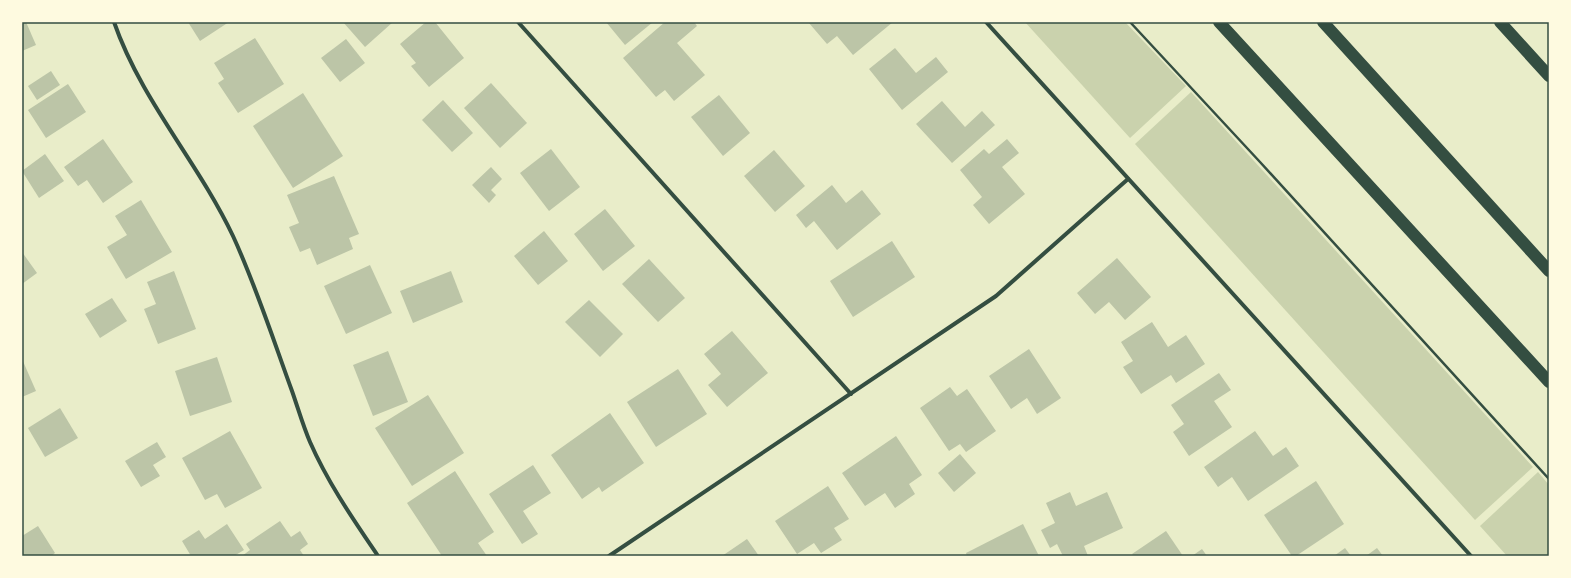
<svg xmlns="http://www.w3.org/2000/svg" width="1571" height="578" font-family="'DejaVu Sans',sans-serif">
  <rect width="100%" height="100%" fill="#e9edc9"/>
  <g fill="#cad2ad">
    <polygon points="1025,22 1125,22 1186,86 1130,138"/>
    <polygon points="1191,92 1533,467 1475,520 1135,144"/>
    <polygon points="1538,472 1549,485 1549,556 1507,556 1480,526"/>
  </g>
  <g fill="#bcc5a7">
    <polygon points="22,22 26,22 36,45 22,51"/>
    <polygon points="188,22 229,22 200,41"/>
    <polygon points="343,22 393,22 365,47"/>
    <polygon points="426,22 435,22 464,58 429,87 411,66 416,63 400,44"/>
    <polygon points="606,22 653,22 625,45"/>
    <polygon points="665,22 694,22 697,26 677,43 705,75 674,101 665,90 656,97 623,58"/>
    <polygon points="811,22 893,22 853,55 837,36 827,44 809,23"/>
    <polygon points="255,38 284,84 238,113 218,83 224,79 214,63"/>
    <polygon points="346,39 365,63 340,82 321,58"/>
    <polygon points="895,48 916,73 936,57 948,72 902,110 869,69"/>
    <polygon points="51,71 60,85 37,100 28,86"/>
    <polygon points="491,83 527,123 500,148 464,108"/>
    <polygon points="68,84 86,112 46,138 28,110"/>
    <polygon points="303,93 343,156 293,188 253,126"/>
    <polygon points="719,95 750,133 723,156 691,117"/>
    <polygon points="443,100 473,133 452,152 422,120"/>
    <polygon points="942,101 965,127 982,111 995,125 952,163 916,124"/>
    <polygon points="103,139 133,182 103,203 87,180 78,186 64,167"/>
    <polygon points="1007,139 1019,153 1002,167 1025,194 989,224 973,205 982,197 960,170 984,149 989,154"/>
    <polygon points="551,149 580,187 549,211 520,173"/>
    <polygon points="774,150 805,186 775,212 744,176"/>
    <polygon points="45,154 64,181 39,198 22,171"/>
    <polygon points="491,167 502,179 491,190 496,195 489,203 472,185"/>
    <polygon points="334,176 359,234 349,238 353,249 317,265 310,248 300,252 289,227 299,223 287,195"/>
    <polygon points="832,185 846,203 862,190 881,214 837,250 814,221 806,228 796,215"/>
    <polygon points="141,200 172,252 126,279 107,247 127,235 115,216"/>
    <polygon points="605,209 635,246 603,271 574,234"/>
    <polygon points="544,231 568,261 538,285 514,256"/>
    <polygon points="892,241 915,277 853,317 830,281"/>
    <polygon points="22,252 37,273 22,284"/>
    <polygon points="1117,258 1151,297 1125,320 1109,302 1095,314 1077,293"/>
    <polygon points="649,259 685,298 658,322 622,284"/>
    <polygon points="370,265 392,313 346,334 324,286"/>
    <polygon points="174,271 196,329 158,344 144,309 156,304 147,282"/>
    <polygon points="451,271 463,302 413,323 400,291"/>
    <polygon points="112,298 127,321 100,338 85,314"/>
    <polygon points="589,300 623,334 600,357 565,322"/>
    <polygon points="1152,322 1168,347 1186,335 1205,364 1176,383 1171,375 1141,394 1123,367 1133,361 1121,342"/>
    <polygon points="732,331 768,373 727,407 708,385 721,374 704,354"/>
    <polygon points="1029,349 1061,398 1037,414 1027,398 1011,409 989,376"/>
    <polygon points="388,351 408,402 373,416 353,365"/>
    <polygon points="217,357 232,402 190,416 175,371"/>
    <polygon points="22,359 36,391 22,397"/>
    <polygon points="678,369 707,414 656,447 627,402"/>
    <polygon points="1219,373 1231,390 1214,401 1232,427 1189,456 1173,432 1184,424 1171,405"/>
    <polygon points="950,387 957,396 967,389 996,431 966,452 960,444 949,451 920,408"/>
    <polygon points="428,395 464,453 412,486 375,428"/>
    <polygon points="60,408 78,438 45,457 28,428"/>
    <polygon points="610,413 644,463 602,492 599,487 582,499 551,455"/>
    <polygon points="230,431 262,488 225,508 217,494 205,500 182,458"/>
    <polygon points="1255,431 1273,456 1286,447 1299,466 1248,501 1232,477 1218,487 1204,467"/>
    <polygon points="896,436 922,475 909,484 915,494 895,508 885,493 865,506 842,473"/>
    <polygon points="157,442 166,457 153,465 160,476 141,487 125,461"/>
    <polygon points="960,454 976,473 954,492 938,473"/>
    <polygon points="533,465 551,493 523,511 538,534 522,544 489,494"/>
    <polygon points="455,471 494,532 478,543 487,556 442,556 407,503"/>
    <polygon points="1316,481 1344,524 1296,556 1292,556 1264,515"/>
    <polygon points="828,486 849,519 834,528 842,540 821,553 814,543 797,554 775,521"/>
    <polygon points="1070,492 1076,506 1107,492 1123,528 1084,546 1088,556 1063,556 1057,544 1050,548 1041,530 1055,523 1046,503"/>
    <polygon points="280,521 291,537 300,531 308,544 300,550 304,556 242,556 250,550 246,544"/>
    <polygon points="227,524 244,550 234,556 191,556 182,541 199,530 205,539"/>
    <polygon points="1023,524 1039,556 967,556 966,553"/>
    <polygon points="38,526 55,553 51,556 22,556 22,536"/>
    <polygon points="1166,531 1183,556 1134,556 1132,554"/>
    <polygon points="747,539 759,556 722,556"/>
    <polygon points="1345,548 1351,556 1334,556"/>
    <polygon points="1377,548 1383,556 1366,556"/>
    <polygon points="1202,549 1207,556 1192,556"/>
  </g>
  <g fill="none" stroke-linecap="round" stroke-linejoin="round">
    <polyline stroke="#344e41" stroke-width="2.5" points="1130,22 1260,162 1549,479"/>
    <g stroke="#344e41" stroke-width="4">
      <path d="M114,22c27,78 84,140 119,214 23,50 40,103 59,155 6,17 11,35 18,51 18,41 43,77 68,114"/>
      <polyline points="518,22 851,394"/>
      <polyline points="986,22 1471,556"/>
      <polyline points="609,556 996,296 1128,179"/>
    </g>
    <g stroke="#344e41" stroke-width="12">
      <polyline points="1219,22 1549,382"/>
      <polyline points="1323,22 1549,271"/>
      <polyline points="1500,22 1549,76"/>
    </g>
  </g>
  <rect width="1571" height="578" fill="none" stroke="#fefae0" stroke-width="46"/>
  <rect x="23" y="23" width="1525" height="532" fill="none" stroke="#344e41" stroke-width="1.5"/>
</svg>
